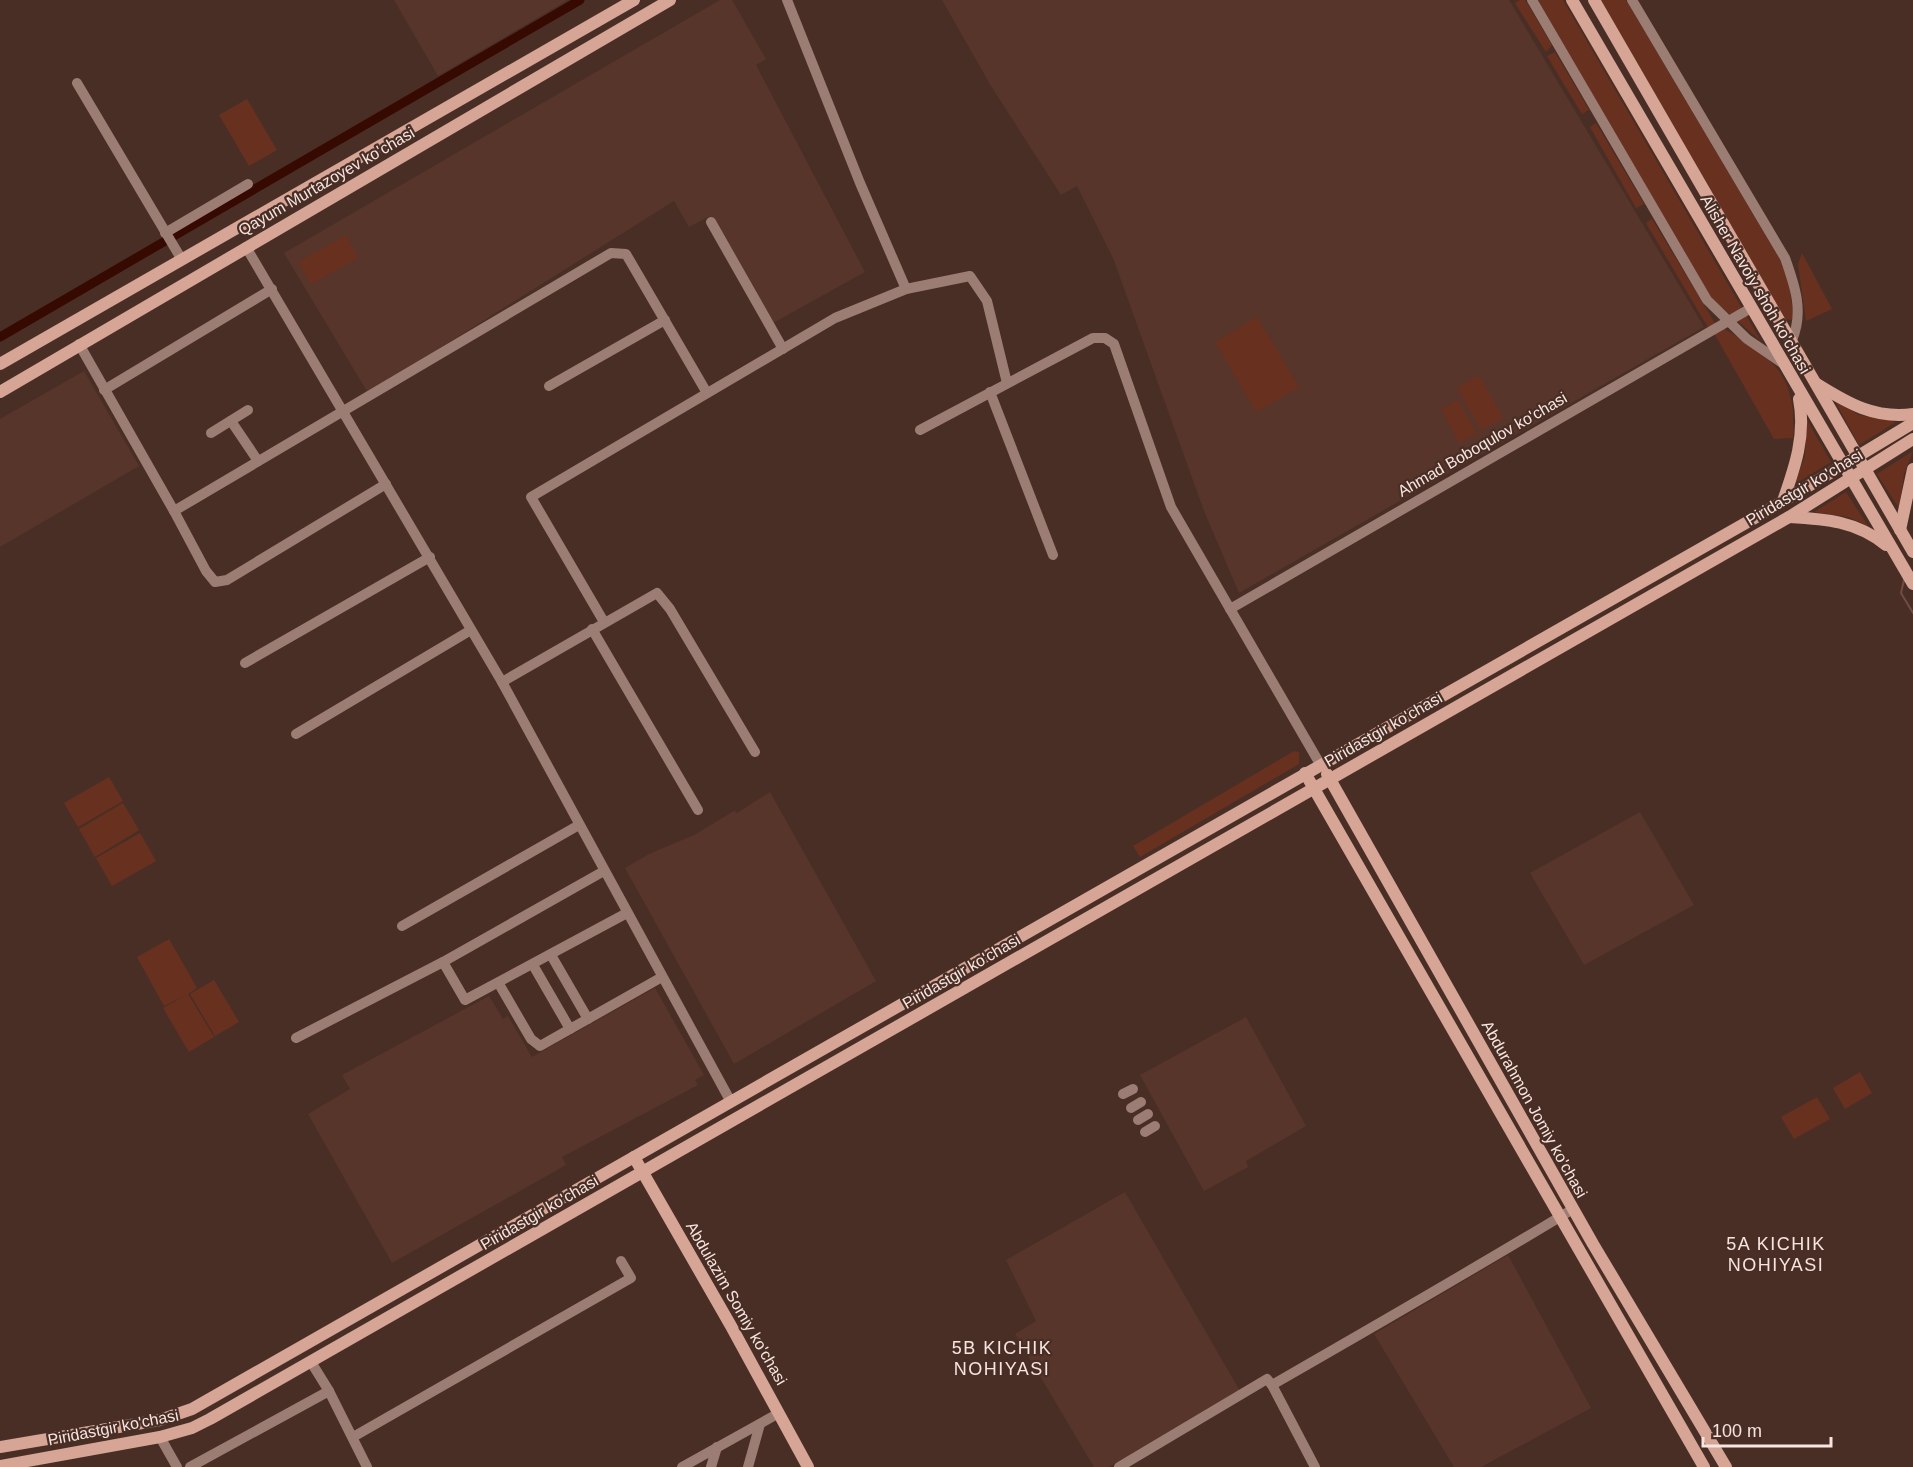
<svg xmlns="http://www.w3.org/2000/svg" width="1913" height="1467" font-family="Arial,sans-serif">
  <rect width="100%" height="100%" fill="#492e26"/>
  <g fill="#57352b">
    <polygon points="394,0 568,0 438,76"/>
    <polygon points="720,0 732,0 766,59 756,65 865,272 773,323 710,216 689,227 674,201 368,393 284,253"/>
    <polygon points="942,0 1509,0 1704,327 1239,593 1204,511 1113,258 1077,186 1061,195 991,86"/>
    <polygon points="84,371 139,466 0,547 0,419"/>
    <polygon points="770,792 876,981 734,1064 625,868 649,854 694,835 734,811 737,813"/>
    <polygon points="1640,812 1694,905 1584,965 1530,873"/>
    <polygon points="655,988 704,1075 695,1080 698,1085 562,1157 566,1165 392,1263 308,1114 350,1089 342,1075 489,996 503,1019 508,1016 532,1057"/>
    <polygon points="1246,1017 1306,1126 1246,1161 1248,1167 1204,1191 1140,1075"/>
    <polygon points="1125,1192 1240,1391 1109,1467 1094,1467 1015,1334 1036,1321 1006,1260"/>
    <polygon points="1508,1255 1591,1408 1481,1467 1454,1467 1374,1334"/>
  </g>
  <g fill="#68311f">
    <polygon points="1520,0 1525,0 1552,45 1546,52 1515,3"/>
    <polygon points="1538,0 1563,0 1761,341 1707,295"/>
    <polygon points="1600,0 1626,0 1779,258 1788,279 1794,318 1791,320 1785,319"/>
    <polygon points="1555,52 1589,110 1582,114 1547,56"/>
    <polygon points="247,99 277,150 249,166 219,115"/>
    <polygon points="1596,123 1644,204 1636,208 1590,127"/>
    <polygon points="1652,219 1716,325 1709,329 1646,223"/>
    <polygon points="346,235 358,258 311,284 298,262"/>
    <polygon points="1802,253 1832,309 1806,321 1798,264"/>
    <polygon points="1257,317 1299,387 1256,412 1215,342"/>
    <path d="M1723,328c51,30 74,47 70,110l-19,1 -60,-106z"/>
    <polygon points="1479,375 1503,418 1481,430 1457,388"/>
    <polygon points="1458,400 1477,433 1459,443 1441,409"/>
    <polygon points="1835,401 1859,415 1896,422 1859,445"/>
    <polygon points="1807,420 1831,462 1795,484 1805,456"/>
    <polygon points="1913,451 1904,474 1899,508 1877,474"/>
    <polygon points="1846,492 1868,526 1848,517 1814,512"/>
    <polygon points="1294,751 1299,752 1299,764 1140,857 1133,846"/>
    <polygon points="109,777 123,801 78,827 64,803"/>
    <polygon points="123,803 139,830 95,857 79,829"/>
    <polygon points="140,833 156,861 112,886 96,858"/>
    <polygon points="169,939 197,988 188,994 214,1037 189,1052 163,1008 188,994 164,1006 137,957"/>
    <polygon points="214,980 239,1022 215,1036 190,994"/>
    <polygon points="1860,1072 1872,1093 1845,1109 1833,1088"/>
    <polygon points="1817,1097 1830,1119 1794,1139 1781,1117"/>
  </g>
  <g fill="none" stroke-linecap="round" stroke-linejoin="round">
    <polyline stroke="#704c43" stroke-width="2" points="1904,580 1901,593 1913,613"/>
    <polyline stroke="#360a00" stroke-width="9" points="0,337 580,0"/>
    <g stroke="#9c7d73" stroke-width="10">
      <polyline points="787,0 860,183 906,289"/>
      <polyline points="1532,0 1707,300 1747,339 1782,363"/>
      <path d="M1632,0l153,258c10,28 19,54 7,82"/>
      <polyline points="77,83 182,260"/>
      <polyline points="711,222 783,349"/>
      <polyline points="165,233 248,184"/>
      <polyline points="246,247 502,682 731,1102"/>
      <polyline points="79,344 174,511 611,253 626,254 707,393"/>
      <polyline points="549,386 665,320"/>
      <polyline points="104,390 272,289"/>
      <polyline points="990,392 1053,555"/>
      <polyline points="231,421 258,461"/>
      <polyline points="920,430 1093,338 1105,338 1114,344 1171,507 1320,764"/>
      <polyline points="211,433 248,410"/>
      <polyline points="174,511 206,571 215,582 227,580 386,484"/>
      <polyline points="1230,609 1751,308"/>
      <polyline points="604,622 531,497 835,318 906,289 970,276 987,301 1007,383"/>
      <polyline points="592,629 698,810"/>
      <polyline points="245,663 430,557"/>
      <polyline points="502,682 657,593 670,609 755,752"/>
      <polyline points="296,734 471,630"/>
      <polyline points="402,926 579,825"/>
      <polyline points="551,955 588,1019"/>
      <polyline points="443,962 465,1000 627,913"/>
      <polyline points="533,965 570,1029"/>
      <polyline points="499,984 531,1039 540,1046 662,977"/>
      <polyline points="296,1038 443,962 604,871"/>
      <polyline points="1123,1094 1133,1089"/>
      <polyline points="1131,1108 1141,1102"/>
      <polyline points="1138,1120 1148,1114"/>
      <polyline points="1145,1132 1155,1126"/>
      <polyline points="311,1362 329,1391"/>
      <polyline points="1272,1385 1315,1467"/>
      <polyline points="160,1437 177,1467"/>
      <polyline points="353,1437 631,1278 621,1261"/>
      <polyline points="190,1467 329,1391 367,1467"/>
      <polyline points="682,1467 779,1413"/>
      <polyline points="711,1467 717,1447"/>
      <polyline points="748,1467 760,1424"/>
      <path d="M1119,1467l148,-88 5,6c101,-58 202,-116 301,-176"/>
    </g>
    <g stroke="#d6a595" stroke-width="12">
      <polyline points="1572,0 1913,584"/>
      <polyline points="1594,0 1913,552"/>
      <polyline points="0,364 634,0"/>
      <path d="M1817,384c32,20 58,35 96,30"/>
      <polyline points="0,392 670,0"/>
      <path d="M1783,501c12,-34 23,-66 16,-102"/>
      <path d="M1789,517c37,2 67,4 97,28"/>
      <polyline points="1900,530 1913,469"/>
      <polyline points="1305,773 1704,1467"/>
      <polyline points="1327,774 1593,1244 1726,1467"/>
      <polyline points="634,1157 731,1326 808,1467"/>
      <polyline points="0,1447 160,1420 192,1409 1772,508 1913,423"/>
      <polyline points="0,1466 160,1437 192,1428 210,1419 1789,517 1913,439"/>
    </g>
  </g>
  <g text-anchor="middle" stroke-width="4.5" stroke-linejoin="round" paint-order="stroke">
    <g font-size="16" fill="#f7e5df" stroke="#492e26">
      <text transform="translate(326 181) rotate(-30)" y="6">Qayum Murtazoyev ko'chasi</text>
      <text transform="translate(1756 284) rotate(60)" y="6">Alisher Navoiy shoh ko'chasi</text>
      <text transform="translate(1482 444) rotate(-30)" y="6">Ahmad Boboqulov ko'chasi</text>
      <text transform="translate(1804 487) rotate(-31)" y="6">Piridastgir ko'chasi</text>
      <text transform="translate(1383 729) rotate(-30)" y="6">Piridastgir ko'chasi</text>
      <text transform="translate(961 971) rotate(-30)" y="6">Piridastgir ko'chasi</text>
      <text transform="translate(1535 1109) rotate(61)" y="6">Abdurahmon Jomiy ko'chasi</text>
      <text transform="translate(539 1212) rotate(-30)" y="6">Piridastgir ko'chasi</text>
      <text transform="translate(737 1303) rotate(60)" y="6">Abdulazim Somiy ko'chasi</text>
      <text transform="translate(113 1427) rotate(-11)" y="6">Piridastgir ko'chasi</text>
    </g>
    <g font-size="18" letter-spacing="1.5" fill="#f7e5df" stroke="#492e26">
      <text x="1776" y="1250">5A KICHIK<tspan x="1776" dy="21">NOHIYASI</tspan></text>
      <text x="1002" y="1354">5B KICHIK<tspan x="1002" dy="21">NOHIYASI</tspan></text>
    </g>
  </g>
  <path d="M1703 1437v9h128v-9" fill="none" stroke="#f7e5df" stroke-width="3"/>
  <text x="1712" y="1437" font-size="18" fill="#f7e5df" stroke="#492e26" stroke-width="4.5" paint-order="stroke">100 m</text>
</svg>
